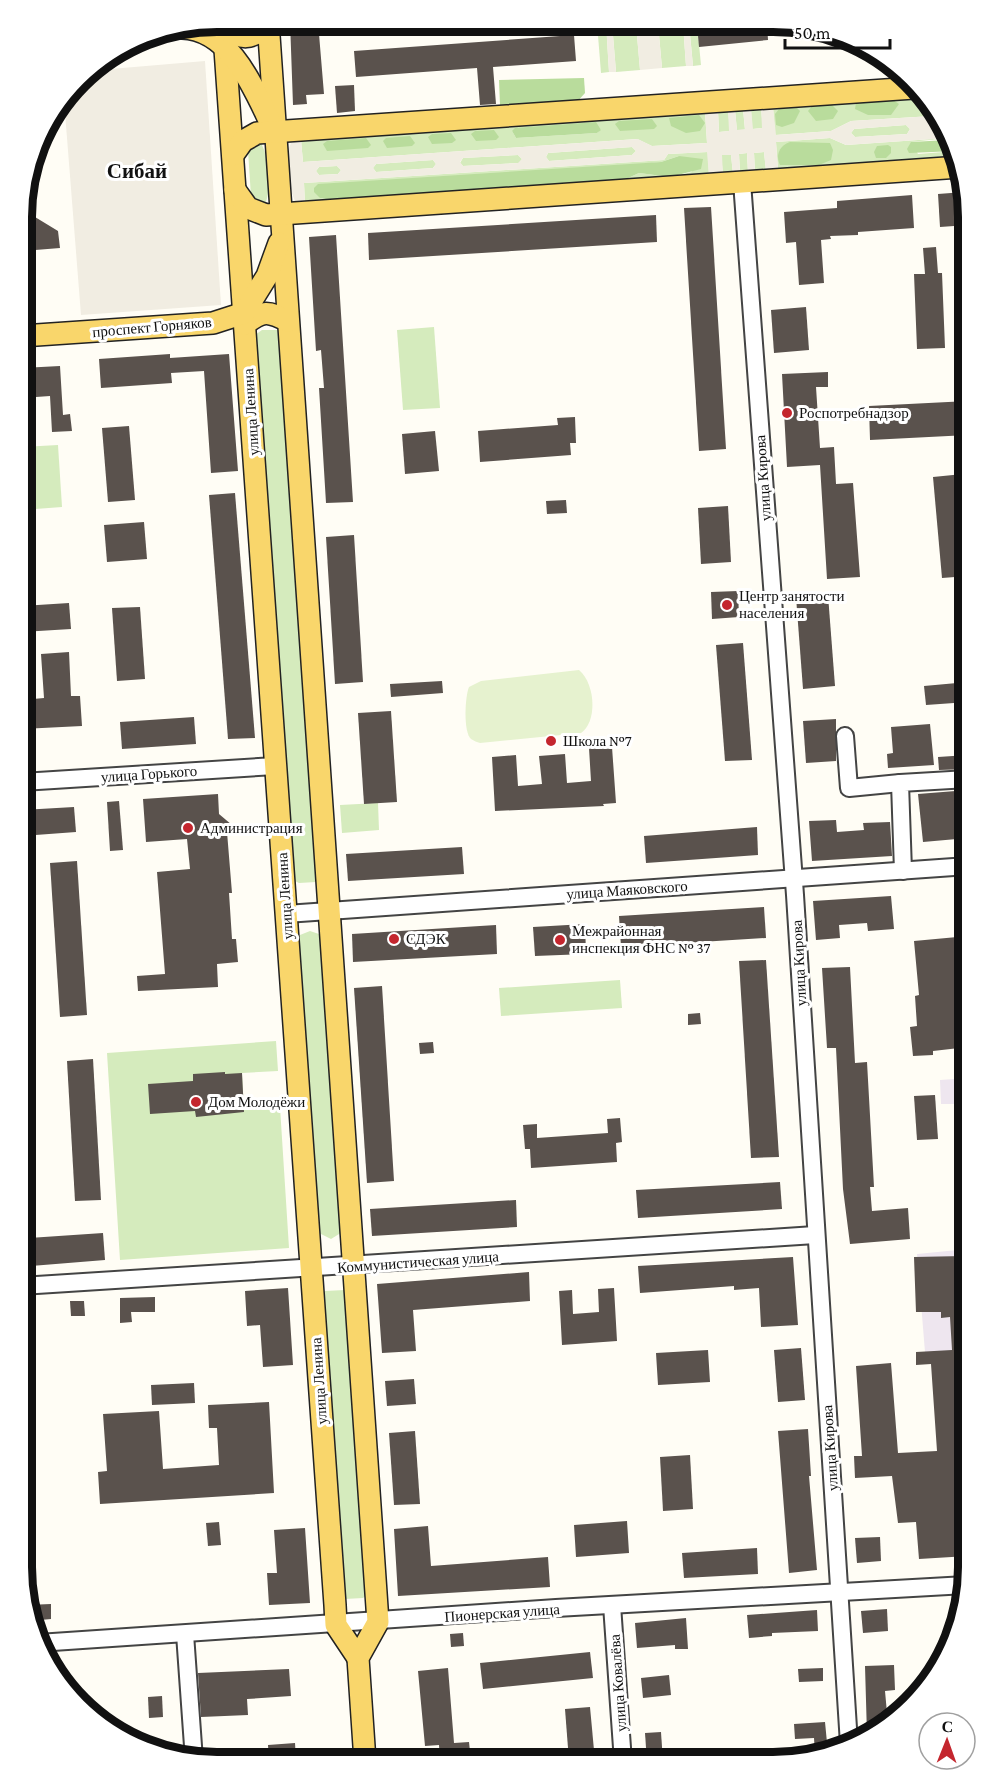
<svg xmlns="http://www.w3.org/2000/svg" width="989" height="1783" font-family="'Crimson Pro',serif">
  <rect width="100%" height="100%" fill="#fffdf5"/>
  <g fill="#eee6ef">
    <polygon points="968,1078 968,1127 966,1104 941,1104 940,1080"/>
    <polygon points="968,1249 968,1515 953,1351 925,1352 917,1254"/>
  </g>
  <g fill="#d5ebbd" fill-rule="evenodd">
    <polygon points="597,23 606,23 609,72 601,73"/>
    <polygon points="612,23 636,24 640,70 616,72"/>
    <polygon points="658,24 683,24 686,66 662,68"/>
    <polygon points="689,24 697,24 701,65 693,66"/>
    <polygon points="919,96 932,116 851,121 831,131 775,135 773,107"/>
    <polygon points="761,108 763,128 752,129 751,109"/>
    <polygon points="743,109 745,130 737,131 735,110"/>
    <polygon points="728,110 730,131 719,132 718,111"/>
    <path d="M705,112l2,31 -55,3 -15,-7 -334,23 -2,-22zM601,129l-4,4 -81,5 -4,-7z"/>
    <polygon points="906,125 910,129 907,134 855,137 851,133 854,129"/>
    <polygon points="830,138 846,145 947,138 911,142 918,154 956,151 958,158 778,170 776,142"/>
    <path d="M259,142c10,6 13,55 5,63h-6l-7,-8 -3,-47z"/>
    <polygon points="632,147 636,151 632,155 549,161 546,157 548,153"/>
    <path d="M708,152l1,24 -404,28 -1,-21 360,-23 4,-6zM679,156l13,16 -22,5 -31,-4 -13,6 -294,21 -12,-2 341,-36z"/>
    <polygon points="764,152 766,171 755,172 754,153"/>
    <polygon points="747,153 748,173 740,173 739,154"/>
    <polygon points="518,155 522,159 519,163 463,166 460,163 463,158"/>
    <polygon points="721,155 731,155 733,174 723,175"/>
    <polygon points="433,160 436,164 433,168 376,172 373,168 376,164"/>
    <polygon points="337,166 341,170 338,174 319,175 316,171 319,167"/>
    <polygon points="434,327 440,408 403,410 397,330"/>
    <polygon points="262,330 277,330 283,333 320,878 316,882 299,883 293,880 255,335"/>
    <polygon points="58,445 62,507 22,510 22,447"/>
    <polygon points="378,803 379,830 342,833 340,805"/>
    <polygon points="310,931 319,934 324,940 344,1231 331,1239 315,1231 295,943 300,935"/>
    <polygon points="620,980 622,1008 501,1016 499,988"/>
    <polygon points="276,1041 278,1071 242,1073 244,1110 280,1107 289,1248 120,1260 107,1053"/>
    <polygon points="345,1290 368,1594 363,1598 345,1599 341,1594 322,1294 325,1291"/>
  </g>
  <g fill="#b9dc9c">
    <polygon points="584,78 585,93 577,102 500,105 499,80"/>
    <polygon points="893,100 899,104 891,115 868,115 855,109 856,103"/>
    <polygon points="832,105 838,111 833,119 816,121 808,111 812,106"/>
    <polygon points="796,107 800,111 794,123 782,127 776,125 775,114 779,109"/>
    <polygon points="699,115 705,123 700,131 686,133 671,126 669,118"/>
    <polygon points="652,119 657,126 654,129 620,131 615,124 619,121"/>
    <polygon points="596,122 601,130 597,133 516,138 512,131 515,128"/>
    <polygon points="494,130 499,137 496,140 476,141 471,134 475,131"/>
    <polygon points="451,133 456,140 452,143 432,144 428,137 432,134"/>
    <polygon points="410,136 415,143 412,146 387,148 383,141 386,138"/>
    <polygon points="366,138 371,145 368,148 327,151 323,144 327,141"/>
    <polygon points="948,140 956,151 909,153 907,149 911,142"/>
    <path d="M790,142l40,1 3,7 -2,10 -12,5h-39c-5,-10 0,-20 10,-23z"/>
    <polygon points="888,145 891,147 891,153 886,158 876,158 874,152 877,146"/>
    <polygon points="679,156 703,159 701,169 670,177 639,173 626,179 332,200 320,198 314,192 314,188 318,184 661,162"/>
  </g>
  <path fill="#e6f2cf" d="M579,670c16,13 19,51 2,63l-101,10c-3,-1 -6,-2 -9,-4 -8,-7 -6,-43 -2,-52l12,-6z"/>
  <g fill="#f1ede2" fill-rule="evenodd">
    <polygon points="606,23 612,23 616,72 609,72"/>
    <polygon points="636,24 658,24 662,68 640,70"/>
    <polygon points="683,24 689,24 693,66 686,66"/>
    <polygon points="205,61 221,305 81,315 64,100 87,71"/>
    <path d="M773,107l3,28 55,-4 20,-10 81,-5 5,7 -4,2v5l9,1 5,7 -101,7 -16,-7 -54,4 2,28 -12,1 -2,-19 -10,1 1,19 -7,1 -1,-20 -8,1 1,19 -7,1 -2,-19h-9l1,20 -14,1 -2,-24 -39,2 -4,6 -360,23 1,21 -10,-3 -4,-10 -3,-41 3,-7 10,-3 2,22 335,-23 14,7 55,-3 -2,-31 13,-1 1,21 10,-1 -1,-21h7l2,20 8,-1 -2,-20h8l2,20 9,-1 -1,-20zM906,125l4,4 -3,5 -52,3 -4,-4 3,-4zM632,147l4,4 -4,4 -83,6 -3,-4 2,-4zM518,155l4,4 -4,4 -55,3 -3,-4 3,-4zM433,160l3,4 -3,4 -57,4 -3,-4 3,-4zM337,166l4,4 -3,4 -19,1 -3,-4 3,-4z"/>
  </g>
  <g fill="#5a524d">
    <polygon points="290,21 318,22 324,94 306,95 307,104 293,105"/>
    <polygon points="697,24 767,24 768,40 699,47"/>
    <polygon points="574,35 576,61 493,67 496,104 480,105 477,68 356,77 354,51"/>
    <polygon points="354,85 355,111 337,113 335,86"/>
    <polygon points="30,167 35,217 58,231 60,248 23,251 23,191"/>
    <polygon points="964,192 968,225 940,227 938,194"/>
    <polygon points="912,195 914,228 858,232 858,235 830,236 831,239 821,240 824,283 799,285 796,242 786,243 784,212 837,208 837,201"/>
    <polygon points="711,207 726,449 699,451 684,208"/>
    <polygon points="656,215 657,242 369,260 368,233"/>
    <polygon points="336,235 353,502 326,503 319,388 324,388 321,350 316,351 309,237"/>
    <polygon points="936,247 938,273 942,273 945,348 917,349 914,274 925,274 923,248"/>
    <polygon points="806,307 809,350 774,353 771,310"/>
    <polygon points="170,354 170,358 229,354 238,471 211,473 204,371 171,373 172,383 101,388 99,359"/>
    <polygon points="60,366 63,415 70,414 72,431 52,432 50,396 22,398 22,368"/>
    <polygon points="828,372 828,387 816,387 820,448 834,447 836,484 853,483 860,577 827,579 820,465 787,467 782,374"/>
    <polygon points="968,401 968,435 870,440 869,406"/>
    <polygon points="575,417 576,443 570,443 571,455 480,462 478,431 558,425 557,418"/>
    <polygon points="129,426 135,500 108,502 102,428"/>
    <polygon points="435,431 439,471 405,474 402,434"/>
    <polygon points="963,474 968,528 968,576 942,578 933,477"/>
    <polygon points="235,493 255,738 228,739 209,495"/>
    <polygon points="566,500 567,513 547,514 546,501"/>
    <polygon points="728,506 731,562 701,564 698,508"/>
    <polygon points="144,522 147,559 107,562 104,525"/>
    <polygon points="354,535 363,682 335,684 326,537"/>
    <polygon points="738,591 739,617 712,619 711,592"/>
    <polygon points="828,595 835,686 803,689 796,597"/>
    <polygon points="69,603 71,629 22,632 22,606"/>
    <polygon points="140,607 145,679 117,681 112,608"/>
    <polygon points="743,643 752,760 725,761 716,645"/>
    <polygon points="69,652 71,696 80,696 82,726 22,729 22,700 44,698 41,654"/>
    <polygon points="442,681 443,693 391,697 390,684"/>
    <polygon points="968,682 968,702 926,705 924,686"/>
    <polygon points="391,711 397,802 364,804 358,713"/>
    <polygon points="194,717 196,744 122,749 120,722"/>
    <polygon points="836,719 836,761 806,763 803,721"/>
    <polygon points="930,724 934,765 888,768 887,754 893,753 891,727"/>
    <polygon points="612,747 616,803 603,804 604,806 495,811 492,757 516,755 518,786 542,784 539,756 565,754 567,783 591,781 589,748"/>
    <polygon points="968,755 968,769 939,770 938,757"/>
    <polygon points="968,790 968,838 923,842 918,794"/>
    <polygon points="218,794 219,814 232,825 227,832 232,893 229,893 232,939 236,939 238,962 217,964 218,987 138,991 137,976 165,974 157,872 190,869 187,839 146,842 143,799"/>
    <polygon points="119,801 123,850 110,851 107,802"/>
    <polygon points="74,807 76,832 22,836 22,810"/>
    <polygon points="836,820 837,832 864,830 863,823 890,822 892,856 812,861 809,821"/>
    <polygon points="757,827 758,855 646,863 644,836"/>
    <polygon points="462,847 464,874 348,881 346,854"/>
    <polygon points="77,861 87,1015 60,1017 50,863"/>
    <polygon points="891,896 894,929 868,931 867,923 839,925 840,938 816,940 813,901"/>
    <polygon points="764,907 766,938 621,947 619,916"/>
    <polygon points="585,924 586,954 535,956 533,927"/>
    <polygon points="496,925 497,954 353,962 352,934"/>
    <polygon points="968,936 968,1047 933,1051 933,1055 913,1056 910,1027 917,1026 915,996 919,995 914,941"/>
    <polygon points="766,960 779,1157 751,1158 739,961"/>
    <polygon points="850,967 855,1063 867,1062 874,1187 870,1187 872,1211 908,1208 910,1239 850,1244 843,1189 836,1048 827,1048 822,968"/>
    <polygon points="382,986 394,1181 367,1183 354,988"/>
    <polygon points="700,1013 701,1024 688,1025 688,1014"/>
    <polygon points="433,1042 434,1053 420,1054 419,1043"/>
    <polygon points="93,1059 101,1200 75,1201 67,1061"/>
    <polygon points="225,1072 225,1074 242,1073 244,1112 196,1117 195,1111 150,1114 148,1084 193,1081 193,1074"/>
    <polygon points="935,1095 938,1139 917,1140 914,1096"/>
    <polygon points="620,1118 622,1142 616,1143 617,1162 531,1168 530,1149 525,1149 523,1125 537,1124 537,1138 608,1133 607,1119"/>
    <polygon points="780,1182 782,1209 638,1218 636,1190"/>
    <polygon points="516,1200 517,1227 372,1236 370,1209"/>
    <polygon points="103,1233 105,1260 31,1266 29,1238"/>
    <polygon points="964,1256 968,1332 968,1556 919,1559 916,1522 898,1523 892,1476 855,1478 854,1456 862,1456 856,1366 891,1363 898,1453 937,1451 931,1364 916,1365 916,1352 952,1350 950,1317 941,1318 941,1312 916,1312 914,1257"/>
    <polygon points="793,1257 798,1325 761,1327 759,1288 734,1290 734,1286 640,1293 638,1266"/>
    <polygon points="529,1272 530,1301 413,1310 416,1351 382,1353 377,1284"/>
    <polygon points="288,1288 293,1365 263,1367 260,1325 247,1326 245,1291"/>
    <polygon points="614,1288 617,1341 562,1345 559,1291 572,1290 573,1314 599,1312 598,1289"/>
    <polygon points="155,1297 155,1312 131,1312 132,1322 120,1323 120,1298"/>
    <polygon points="70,1301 84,1301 85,1316 71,1316"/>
    <polygon points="34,1305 34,1318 21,1319 21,1306"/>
    <polygon points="801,1348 805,1400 778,1402 774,1350"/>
    <polygon points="708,1350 710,1382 658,1385 656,1353"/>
    <polygon points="414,1379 416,1404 387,1406 385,1381"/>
    <polygon points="194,1383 195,1403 152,1405 151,1385"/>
    <polygon points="269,1402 274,1493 100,1504 98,1472 107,1471 103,1414 159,1411 163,1469 219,1465 217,1428 209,1428 208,1405"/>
    <polygon points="808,1429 811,1476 809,1476 817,1570 789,1573 778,1431"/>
    <polygon points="415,1431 420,1504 394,1505 389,1433"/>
    <polygon points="690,1455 693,1509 663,1511 660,1457"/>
    <polygon points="627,1521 629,1553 576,1557 574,1525"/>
    <polygon points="219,1522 221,1545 208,1546 206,1523"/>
    <polygon points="428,1526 431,1566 548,1557 550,1587 398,1596 394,1529"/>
    <polygon points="305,1528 310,1603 269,1605 267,1573 277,1573 274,1530"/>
    <polygon points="880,1537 881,1561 857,1563 855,1538"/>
    <polygon points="757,1548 758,1574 684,1578 682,1553"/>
    <polygon points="51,1604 51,1619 30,1621 27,1605"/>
    <polygon points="887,1609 888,1631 863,1633 861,1611"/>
    <polygon points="817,1610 818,1631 772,1633 772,1636 749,1638 747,1615"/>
    <polygon points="686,1618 688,1649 675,1649 675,1645 637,1648 635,1623"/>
    <polygon points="463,1633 464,1646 451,1647 450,1634"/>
    <polygon points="590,1652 593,1678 483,1689 480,1663"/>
    <polygon points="894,1665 895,1690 885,1691 888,1724 867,1735 865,1666"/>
    <polygon points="448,1668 454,1743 469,1742 471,1761 440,1761 439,1745 425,1746 418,1671"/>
    <polygon points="823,1668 823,1681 799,1682 798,1669"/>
    <polygon points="289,1669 291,1696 247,1699 248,1715 201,1717 198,1673"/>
    <polygon points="669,1675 671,1695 643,1698 641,1678"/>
    <polygon points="162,1696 163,1717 149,1718 148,1697"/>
    <polygon points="590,1707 595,1761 569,1761 565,1709"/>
    <polygon points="825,1722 828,1753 815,1755 814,1738 795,1739 794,1724"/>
    <polygon points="661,1732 663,1762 647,1762 645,1733"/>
    <polygon points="295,1743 296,1761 269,1761 268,1745"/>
  </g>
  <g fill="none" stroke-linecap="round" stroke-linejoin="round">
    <g stroke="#444" stroke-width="20">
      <g id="minor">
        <polyline points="742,182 795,895 849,1744"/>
        <polyline points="845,736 849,788 900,783"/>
        <polyline points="22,782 275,766"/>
        <polyline points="903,871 900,783 968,779"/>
        <polyline points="286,914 968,866"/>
        <polyline points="21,1286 815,1235"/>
        <polyline points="612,1605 623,1762"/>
        <polyline points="185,1634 194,1760"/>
        <polyline points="38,1643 556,1608 966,1585"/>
      </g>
    </g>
    <g stroke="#222" stroke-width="24">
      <g id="major">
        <polyline points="223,21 335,1605 336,1625 358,1658"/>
        <polyline points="268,21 378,1622 358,1658 365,1761"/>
        <path d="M182,28c48,1 71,59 89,96"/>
        <path d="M224,28c18,12 27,12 44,-3"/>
        <polyline points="233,155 243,141 257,133 914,88"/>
        <polyline points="235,190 248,208 266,215 960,167"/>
        <path d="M245,324c18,-14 23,-13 43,-3"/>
        <polyline points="22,336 213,323 244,313 267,276 279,243"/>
      </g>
    </g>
    <use href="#minor" stroke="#fff" stroke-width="16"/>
    <use href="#major" stroke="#f9d66b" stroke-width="21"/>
  </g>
  <g fill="#c4262e" stroke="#fff" stroke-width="2">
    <circle cx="787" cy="413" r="6"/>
    <circle cx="727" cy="605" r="6"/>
    <circle cx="551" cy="741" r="6"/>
    <circle cx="188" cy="828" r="6"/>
    <circle cx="394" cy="939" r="6"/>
    <circle cx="560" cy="940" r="6"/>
    <circle cx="196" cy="1102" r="6"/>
  </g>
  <g text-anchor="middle" stroke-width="6" stroke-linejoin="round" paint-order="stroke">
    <g font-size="15" fill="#111" stroke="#fff">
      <text transform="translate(152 327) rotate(-5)" y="5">проспект Горняков</text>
      <text transform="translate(251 412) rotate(-94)" y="5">улица Ленина</text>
      <text transform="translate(763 478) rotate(-94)" y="5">улица Кирова</text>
      <text transform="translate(149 774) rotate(-4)" y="5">улица Горького</text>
      <text transform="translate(627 890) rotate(-4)" y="5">улица Маяковского</text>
      <text transform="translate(285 896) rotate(-94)" y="5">улица Ленина</text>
      <text transform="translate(799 963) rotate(-93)" y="5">улица Кирова</text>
      <text transform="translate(418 1262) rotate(-4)" y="5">Коммунистическая улица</text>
      <text transform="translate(319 1381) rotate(-94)" y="5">улица Ленина</text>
      <text transform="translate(830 1448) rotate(-94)" y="5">улица Кирова</text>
      <text transform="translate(502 1613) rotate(-4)" y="5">Пионерская улица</text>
      <text transform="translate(618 1683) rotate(-94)" y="5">улица Ковалёва</text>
    </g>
    <g font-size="15" fill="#111" stroke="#fff" text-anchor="start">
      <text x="799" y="418">Роспотребнадзор</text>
      <text x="739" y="601">Центр занятости<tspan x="739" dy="17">населения</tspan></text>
      <text x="563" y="746">Школа №7</text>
      <text x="200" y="833">Администрация</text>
      <text x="572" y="936">Межрайонная<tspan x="572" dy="17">инспекция ФНС № 37</tspan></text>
      <text x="406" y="944">СДЭК</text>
      <text x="208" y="1107">Дом Молодёжи</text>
    </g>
    <g font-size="21" font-weight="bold" fill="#111" stroke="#fff">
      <text x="137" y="178">Сибай</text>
    </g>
  </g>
  <path d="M0 0H989V1783H0ZM217 32H773A185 185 0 0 1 958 217V1567A185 185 0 0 1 773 1752H217A185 185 0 0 1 32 1567V217A185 185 0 0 1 217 32Z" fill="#fff" fill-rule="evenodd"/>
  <path fill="none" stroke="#111" stroke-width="8" d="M217 32H773A185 185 0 0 1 958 217V1567A185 185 0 0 1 773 1752H217A185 185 0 0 1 32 1567V217A185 185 0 0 1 217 32Z"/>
  <g transform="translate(947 1741) rotate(1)"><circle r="28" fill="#ffffff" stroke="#a0a0a0" stroke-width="1.5"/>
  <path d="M0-4.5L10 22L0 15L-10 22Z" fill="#c4262e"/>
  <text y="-9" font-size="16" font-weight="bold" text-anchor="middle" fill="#111111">С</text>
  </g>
  <path d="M785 39v9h105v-9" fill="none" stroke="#111111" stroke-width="3"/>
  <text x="794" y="39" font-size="18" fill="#111111" stroke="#ffffff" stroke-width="4.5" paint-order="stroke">50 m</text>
</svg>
